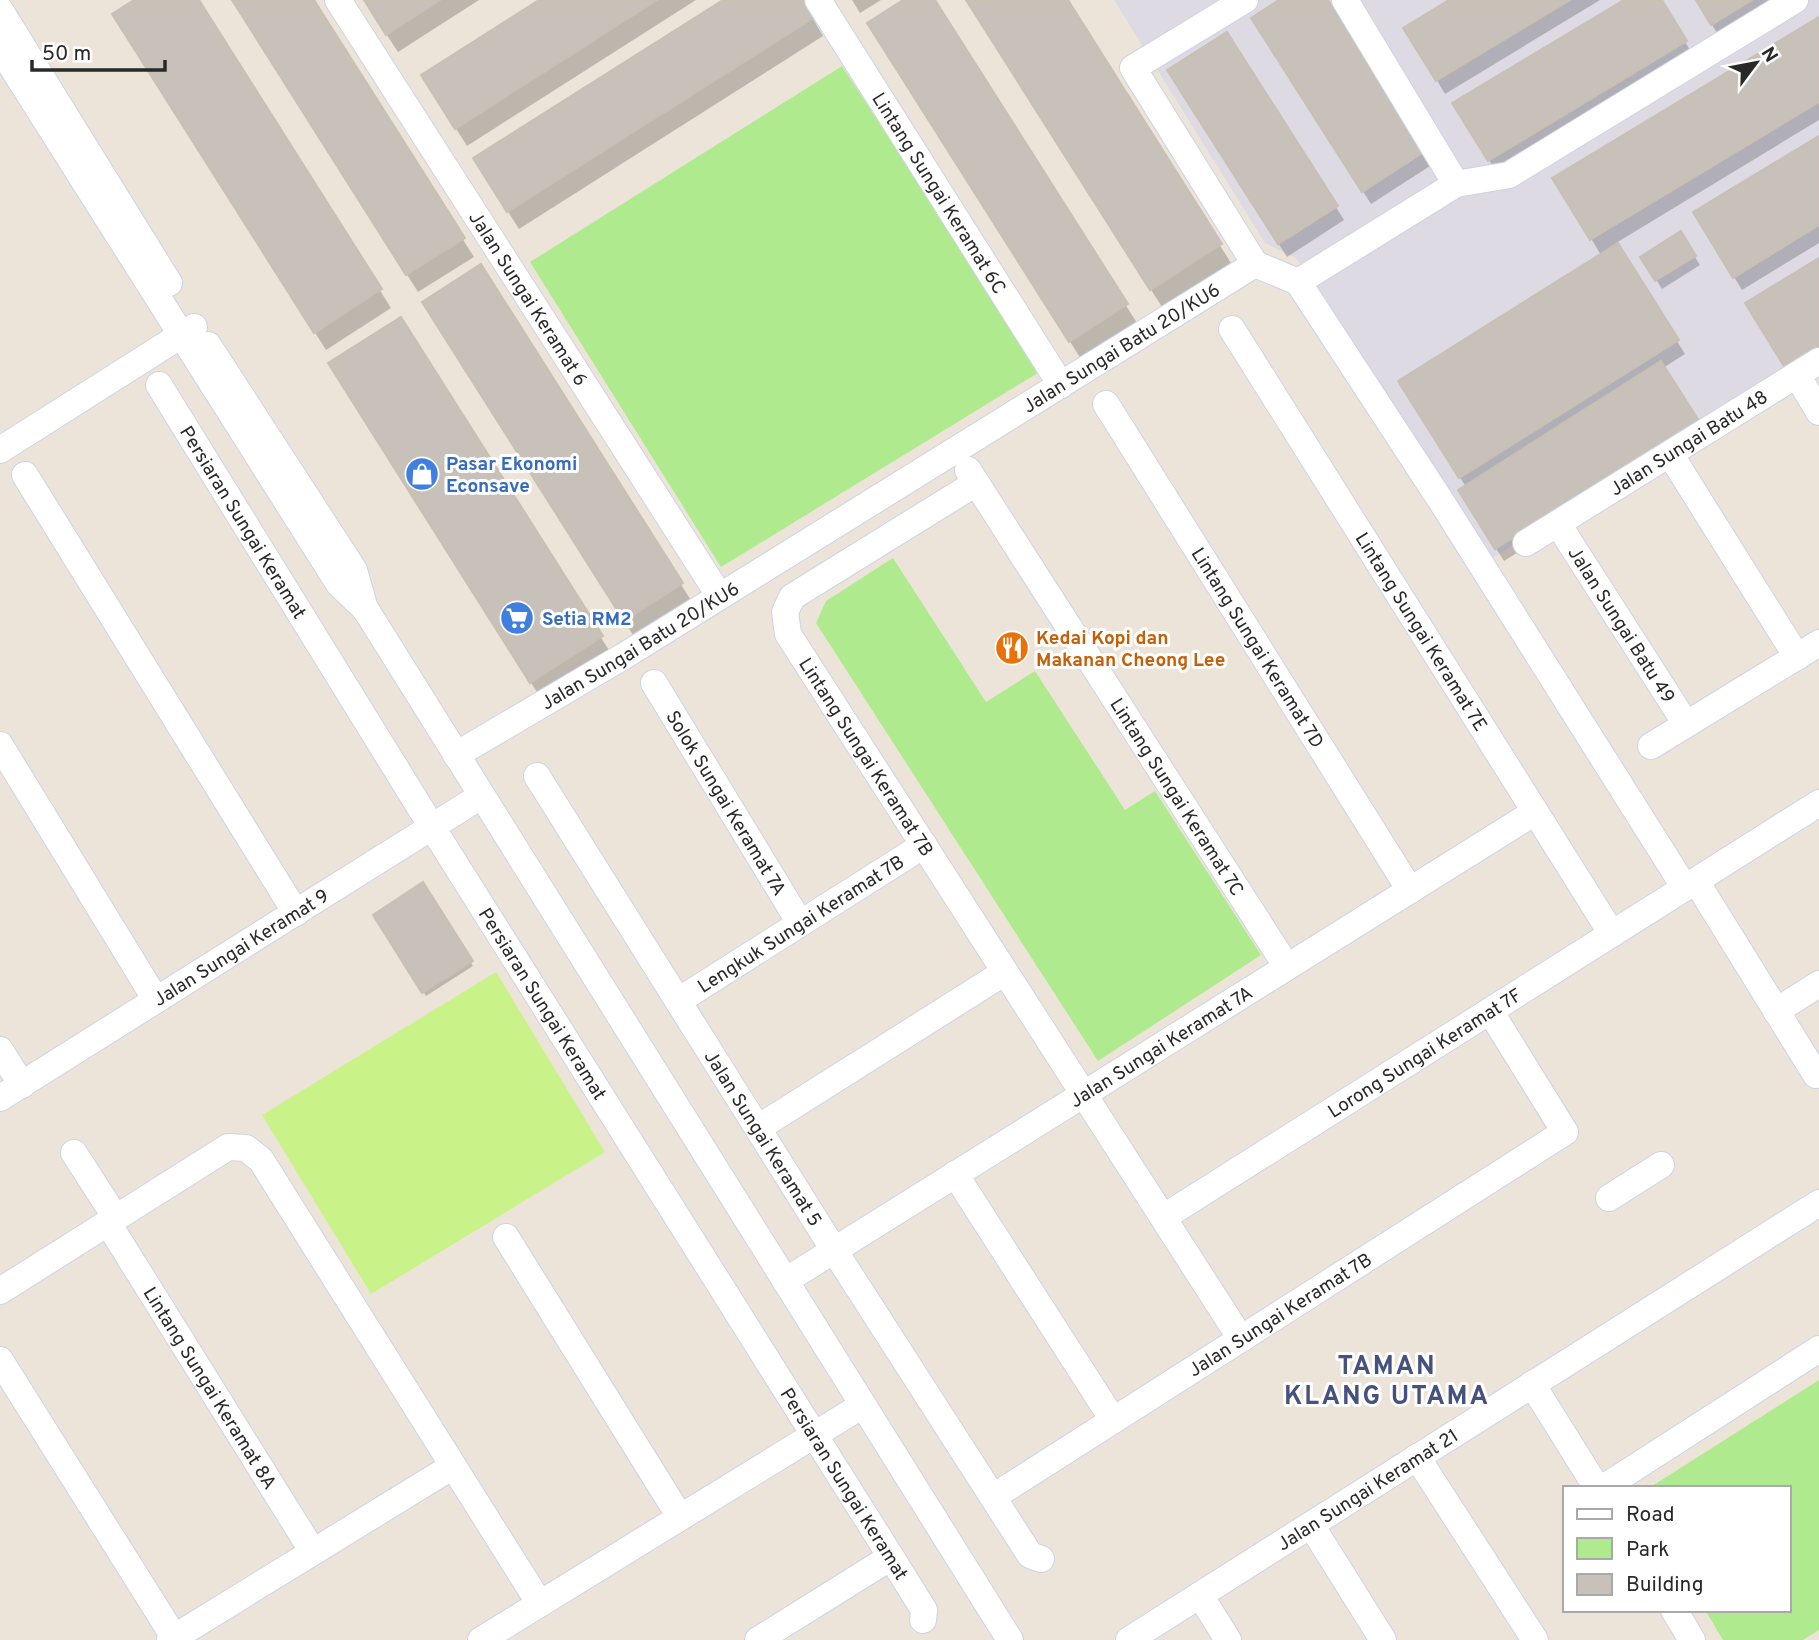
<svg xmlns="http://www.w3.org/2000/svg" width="1819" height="1640" font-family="Overpass,sans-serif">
  <rect width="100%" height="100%" fill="#ede4d9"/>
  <polygon fill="#dddae4" points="1114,0 1819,0 1819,352 1488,561 1296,258 1265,243"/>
  <g fill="#b0ea8f">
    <polygon points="842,66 1041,371 721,567 530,262"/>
    <polygon points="893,558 986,702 1035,671 1125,810 1155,791 1261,955 1098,1061 816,623 826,601"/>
    <polygon points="1819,1380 1819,1630 1803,1640 1723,1640 1705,1610 1789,1610 1789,1488 1649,1488"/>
  </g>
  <polygon fill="#c9f289" points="496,972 605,1152 371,1294 262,1115"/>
  <g fill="#0003">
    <polygon points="137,0 197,0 391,308 326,350 125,33"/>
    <polygon points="233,0 312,0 474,257 418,292"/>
    <polygon points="364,0 479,0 398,52"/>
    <polygon points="542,0 696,0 467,146 434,94"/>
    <polygon points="726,0 802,0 823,36 519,229 486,177"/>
    <polygon points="852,0 881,0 860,13"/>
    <polygon points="906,0 933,0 1137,323 1081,359 880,41"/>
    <polygon points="967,0 1066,0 1231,263 1162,307"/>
    <polygon points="1283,0 1325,0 1430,166 1371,204 1261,32"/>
    <polygon points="1453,0 1600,0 1445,94 1406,28"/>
    <polygon points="1627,0 1660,0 1693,55 1497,173 1455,104"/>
    <polygon points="1697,0 1782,0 1720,38"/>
    <polygon points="1819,19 1819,120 1616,243 1685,354 1663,368 1705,435 1504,561 1468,504 1466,487 1408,395 1601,255 1555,179"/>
    <polygon points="1227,35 1344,220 1287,257 1177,84"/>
    <polygon points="1819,138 1819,243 1742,290 1695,213"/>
    <polygon points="1680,233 1700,265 1662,289 1642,257"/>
    <polygon points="481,267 692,602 635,638 435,321"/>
    <polygon points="401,319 612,655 542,700 341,382"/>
    <polygon points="423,885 473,966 426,996 375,915"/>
  </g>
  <g fill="#c8c1b9" stroke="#c8c0b3" stroke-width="2">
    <polygon points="134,0 199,0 382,289 314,333 112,14"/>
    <polygon points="232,0 314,0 465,238 406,275"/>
    <polygon points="364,0 440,0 386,35"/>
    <polygon points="539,0 657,0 455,129 421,75"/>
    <polygon points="723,0 804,0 815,17 507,212 473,158"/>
    <polygon points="903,0 935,0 1128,304 1069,342 867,23"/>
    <polygon points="966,0 1068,0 1222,244 1150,290"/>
    <polygon points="1279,0 1328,0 1424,152 1362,192 1251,18"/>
    <polygon points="1449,0 1570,0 1436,81 1403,28"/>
    <polygon points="1624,0 1662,0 1687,41 1488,161 1452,103"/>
    <polygon points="1696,0 1752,0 1711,25"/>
    <polygon points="1819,17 1819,102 1590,240 1552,178"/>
    <polygon points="1227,32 1338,206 1278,244 1167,70"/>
    <polygon points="1819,136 1819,225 1733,278 1693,212"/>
    <polygon points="1681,231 1696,256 1655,281 1640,257"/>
    <polygon points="1618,243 1679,340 1459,478 1398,381"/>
    <polygon points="1819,258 1819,348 1785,368 1745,303"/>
    <polygon points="481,264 683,583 624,621 422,302"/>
    <polygon points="401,317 603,636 530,683 328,363"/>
    <polygon points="1661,361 1699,421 1495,549 1458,490"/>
    <polygon points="423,882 473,961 422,993 373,915"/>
  </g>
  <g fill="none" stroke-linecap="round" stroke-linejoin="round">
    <g stroke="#ced3e4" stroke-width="28">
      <g id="minor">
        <path id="s1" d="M338,0l381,595"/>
        <path id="s2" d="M818,0l243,385"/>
        <polyline points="1245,0 1133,68 1255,264"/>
        <polyline points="1345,0 1456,184"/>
        <polyline points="0,10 169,283"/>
        <polyline points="0,48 339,584 366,610 1010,1640"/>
        <polyline points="1255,264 1298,282"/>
        <polyline points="1298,282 1443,504 1685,888"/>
        <polyline points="1298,282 1456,184 1509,175 1795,0"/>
        <path id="s3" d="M1232,329l380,605"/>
        <polyline points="208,345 354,570 365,609"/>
        <polyline points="1797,375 1819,412"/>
        <path id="s4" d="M159,385l273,442 459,730 33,53 -1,10"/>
        <path id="s5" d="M1106,404l304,486"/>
        <polyline points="0,450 194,327"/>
        <polyline points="1670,454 1797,657"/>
        <path id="s6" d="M968,470l319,497"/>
        <polyline points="25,475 296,913"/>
        <path id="s7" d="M976,483l-184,114 -7,15 3,22 453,705"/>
        <path id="s8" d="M1558,524l128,200"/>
        <path id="s9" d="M1526,543l293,-182"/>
        <path id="s10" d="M654,683l146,240"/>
        <polyline points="0,745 156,1000"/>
        <polyline points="1651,746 1819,643"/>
        <path id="s11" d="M456,755l168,-99 631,-392"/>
        <path id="s12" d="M537,776l297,474 196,305 11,4"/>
        <polyline points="1696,881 1816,1075"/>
        <path id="s13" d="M678,1001l246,-156"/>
        <polyline points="1776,1011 1819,984"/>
        <polyline points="0,1050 22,1085"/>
        <path id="s14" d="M0,1098l481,-302"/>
        <polyline points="758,1128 1005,972"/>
        <polyline points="74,1153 116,1218"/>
        <polyline points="955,1174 1113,1420"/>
        <polyline points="1609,1198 1661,1165"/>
        <path id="s15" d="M1164,1217l655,-414"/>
        <path id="s16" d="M108,1223l205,329"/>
        <polyline points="506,1237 680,1517"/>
        <path id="s17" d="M785,1281l750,-469"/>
        <polyline points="0,1291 228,1147 246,1148 261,1160 540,1604"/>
        <polyline points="0,1360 174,1637"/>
        <polyline points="1532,1384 1597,1488"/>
        <polyline points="1417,1457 1535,1640"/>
        <polyline points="1603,1488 1819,1349"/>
        <path id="s18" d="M993,1497l572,-365 -75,-121"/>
        <polyline points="1311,1525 1383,1640"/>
        <polyline points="1200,1595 1228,1640"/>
        <polyline points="1674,1610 1692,1640"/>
        <polyline points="170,1640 453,1466"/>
        <polyline points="481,1640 863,1405"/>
        <polyline points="758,1640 891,1557"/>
        <path id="s19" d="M1129,1640l690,-437"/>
      </g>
    </g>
    <use href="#minor" stroke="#fff" stroke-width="26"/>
  </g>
  <defs>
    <g id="shop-disc" transform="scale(1.75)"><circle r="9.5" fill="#3f7fe0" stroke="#fff"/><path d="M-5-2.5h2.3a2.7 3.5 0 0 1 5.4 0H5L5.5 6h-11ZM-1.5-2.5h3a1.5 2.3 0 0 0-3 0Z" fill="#fff"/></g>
    <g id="supermarket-disc" transform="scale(1.75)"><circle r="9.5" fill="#3f7fe0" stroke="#fff"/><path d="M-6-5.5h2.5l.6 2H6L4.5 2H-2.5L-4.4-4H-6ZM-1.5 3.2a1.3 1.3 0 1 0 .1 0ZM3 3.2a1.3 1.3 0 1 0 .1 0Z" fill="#fff"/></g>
    <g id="restaurant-disc" transform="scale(1.75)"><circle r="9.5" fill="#e8710a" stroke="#fff"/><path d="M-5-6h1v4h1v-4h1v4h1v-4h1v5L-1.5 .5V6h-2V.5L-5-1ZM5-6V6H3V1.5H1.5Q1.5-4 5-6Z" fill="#fff"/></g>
  </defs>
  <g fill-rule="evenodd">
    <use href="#shop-disc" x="422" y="474"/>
    <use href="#supermarket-disc" x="517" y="618"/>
    <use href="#restaurant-disc" x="1012" y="648"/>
  </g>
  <g text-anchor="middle" stroke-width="6" stroke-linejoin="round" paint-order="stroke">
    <g font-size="19" fill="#292929" stroke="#fff">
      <text dy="7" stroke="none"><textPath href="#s2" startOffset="228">Lintang Sungai Keramat 6C</textPath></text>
      <text dy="7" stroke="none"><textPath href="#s1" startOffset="354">Jalan Sungai Keramat 6</textPath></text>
      <text dy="7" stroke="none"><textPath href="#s11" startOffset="780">Jalan Sungai Batu 20/KU6</textPath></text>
      <text dy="7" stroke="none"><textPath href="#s9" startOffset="191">Jalan Sungai Batu 48</textPath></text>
      <text dy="7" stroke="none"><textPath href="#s4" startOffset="161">Persiaran Sungai Keramat</textPath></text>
      <text dy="7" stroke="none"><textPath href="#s8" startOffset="119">Jalan Sungai Batu 49</textPath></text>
      <text dy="7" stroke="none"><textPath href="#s3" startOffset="357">Lintang Sungai Keramat 7E</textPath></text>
      <text dy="7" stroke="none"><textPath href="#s11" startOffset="214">Jalan Sungai Batu 20/KU6</textPath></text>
      <text dy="7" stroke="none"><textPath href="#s5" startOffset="287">Lintang Sungai Keramat 7D</textPath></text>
      <text dy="7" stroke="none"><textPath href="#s7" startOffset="401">Lintang Sungai Keramat 7B</textPath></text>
      <text dy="7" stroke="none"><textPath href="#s6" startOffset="388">Lintang Sungai Keramat 7C</textPath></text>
      <text dy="7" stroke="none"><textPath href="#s10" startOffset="140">Solok Sungai Keramat 7A</textPath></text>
      <text dy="7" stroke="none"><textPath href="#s13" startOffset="145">Lengkuk Sungai Keramat 7B</textPath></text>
      <text dy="7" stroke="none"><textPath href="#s14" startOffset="284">Jalan Sungai Keramat 9</textPath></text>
      <text dy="7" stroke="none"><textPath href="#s4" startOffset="728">Persiaran Sungai Keramat</textPath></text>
      <text dy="7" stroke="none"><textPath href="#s17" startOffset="443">Jalan Sungai Keramat 7A</textPath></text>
      <text dy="7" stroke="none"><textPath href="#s15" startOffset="308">Lorong Sungai Keramat 7F</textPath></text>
      <text dy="7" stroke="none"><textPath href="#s12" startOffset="427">Jalan Sungai Keramat 5</textPath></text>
      <text dy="7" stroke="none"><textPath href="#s18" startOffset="340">Jalan Sungai Keramat 7B</textPath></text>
      <text dy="7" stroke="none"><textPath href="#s16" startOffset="194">Lintang Sungai Keramat 8A</textPath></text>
      <text dy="7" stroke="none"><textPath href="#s4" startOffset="1295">Persiaran Sungai Keramat</textPath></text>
      <text dy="7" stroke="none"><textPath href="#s19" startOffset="282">Jalan Sungai Keramat 21</textPath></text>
    </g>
    <g font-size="19" font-weight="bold" fill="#366cbe" stroke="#fff" text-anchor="start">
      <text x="446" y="470">Pasar Ekonomi<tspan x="446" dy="22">Econsave</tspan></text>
      <text x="542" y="625">Setia RM2</text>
    </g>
    <g font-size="19" font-weight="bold" fill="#c56008" stroke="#fff" text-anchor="start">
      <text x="1036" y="644">Kedai Kopi dan<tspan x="1036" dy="22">Makanan Cheong Lee</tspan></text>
    </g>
    <g font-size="26" font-weight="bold" letter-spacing="2" fill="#45517e" stroke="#fff">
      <text x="1387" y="1374">TAMAN<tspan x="1387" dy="30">KLANG UTAMA</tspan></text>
    </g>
  </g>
  <rect x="1563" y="1486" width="228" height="126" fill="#ffffff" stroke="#a9a9a9" stroke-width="2"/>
  <rect x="1577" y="1509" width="35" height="10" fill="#ffffff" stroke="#a9a9a9" stroke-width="2"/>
  <text x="1626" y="1521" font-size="21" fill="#292929">Road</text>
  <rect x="1577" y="1538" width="35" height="21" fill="#b0ea8f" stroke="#a9a9a9" stroke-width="2"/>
  <text x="1626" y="1556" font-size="21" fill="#292929">Park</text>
  <rect x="1577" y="1574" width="35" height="21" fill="#c8c1b9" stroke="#a9a9a9" stroke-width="2"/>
  <text x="1626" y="1591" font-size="21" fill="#292929">Building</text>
  <g transform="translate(1756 63) rotate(58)" stroke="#ffffff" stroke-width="5" paint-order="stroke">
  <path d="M0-5L12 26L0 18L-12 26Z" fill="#292929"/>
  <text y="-10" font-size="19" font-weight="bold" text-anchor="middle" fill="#292929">N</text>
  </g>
  <path d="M32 60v10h133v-10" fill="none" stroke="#292929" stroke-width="3.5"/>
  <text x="42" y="60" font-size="21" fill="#292929" stroke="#ffffff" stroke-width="5" paint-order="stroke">50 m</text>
</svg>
